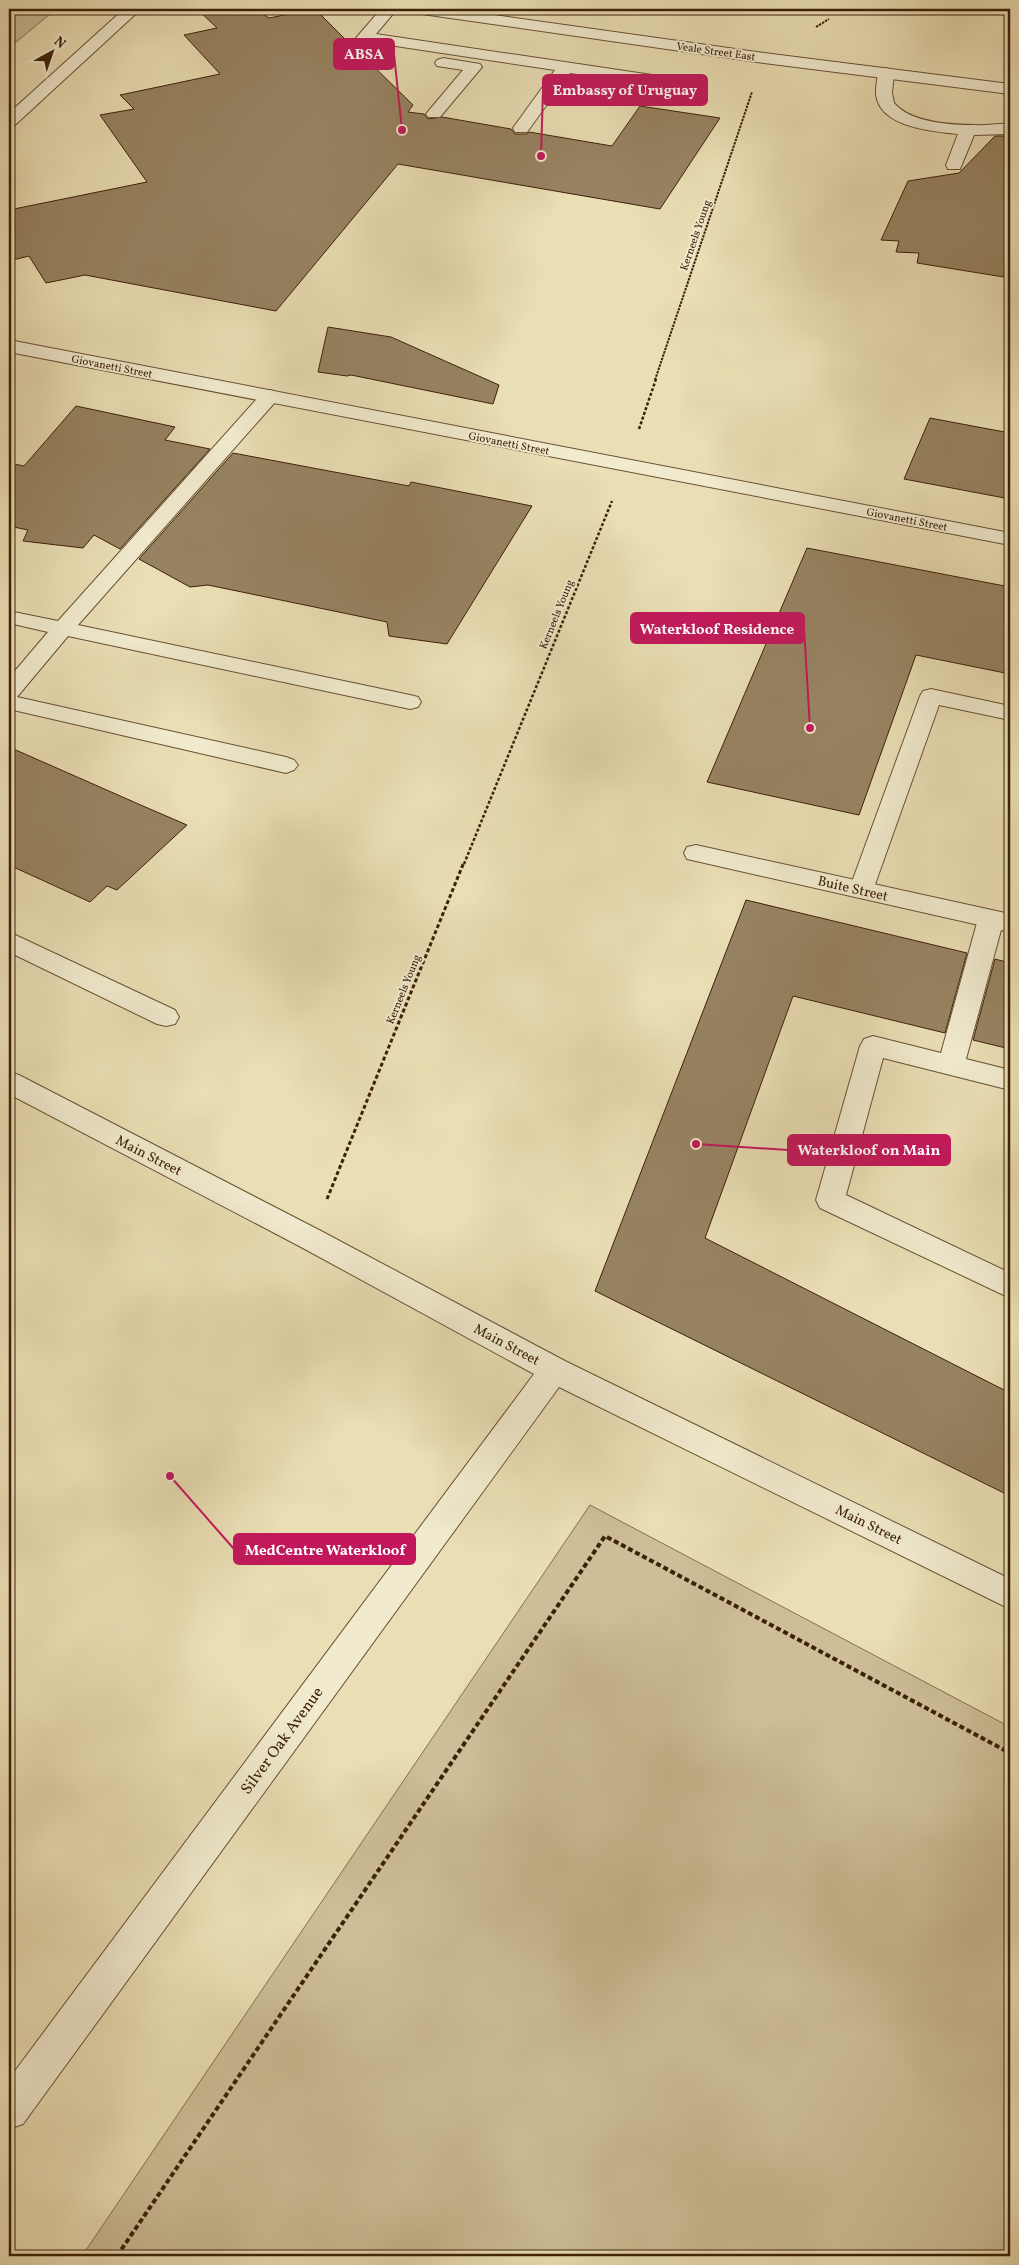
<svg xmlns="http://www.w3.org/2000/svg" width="1019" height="2265" font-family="Vollkorn,serif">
  <rect width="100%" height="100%" fill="#eadeb4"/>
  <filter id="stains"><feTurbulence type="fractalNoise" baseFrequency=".004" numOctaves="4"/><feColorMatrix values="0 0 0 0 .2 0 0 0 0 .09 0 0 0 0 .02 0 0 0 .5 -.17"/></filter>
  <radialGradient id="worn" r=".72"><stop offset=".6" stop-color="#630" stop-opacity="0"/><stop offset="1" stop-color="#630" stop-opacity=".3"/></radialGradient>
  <g fill="#cdbe97" stroke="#856f50">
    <polygon points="9,9 56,9 9,48"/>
    <polygon points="590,1505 1010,1727 1010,2256 82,2256"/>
  </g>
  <g fill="#978362" stroke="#3d2009">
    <polygon points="197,9 256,9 269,18 315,9 349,43 349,46 355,52 360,53 413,105 408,112 424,114 428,119 442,117 511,129 515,134 527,134 529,132 612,146 640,106 720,118 660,209 398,164 276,311 85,275 46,283 29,256 9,261 9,210 147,182 100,115 134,109 120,95 220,74 184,35 217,28"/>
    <polygon points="995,136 1010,136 1010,278 917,263 919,253 896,252 899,241 881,240 908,181 959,173"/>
    <polygon points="328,327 391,337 499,385 493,404 351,375 347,376 318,372"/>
    <polygon points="76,406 175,427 165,440 210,449 120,549 94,535 83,548 23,541 28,530 9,526 9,463 24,466"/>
    <polygon points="930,418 1010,433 1010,499 904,479"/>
    <polygon points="233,453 409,486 411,482 532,506 447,644 389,636 387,622 208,585 190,587 139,559"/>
    <polygon points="807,548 1010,587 1010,674 916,655 859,815 707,782"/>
    <polygon points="9,747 143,806 187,825 117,890 107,886 90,902 9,865"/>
    <polygon points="746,900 967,953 945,1033 793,996 705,1238 1010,1393 1010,1496 595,1291"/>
    <polygon points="995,959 1010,963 1010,1049 973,1040"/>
  </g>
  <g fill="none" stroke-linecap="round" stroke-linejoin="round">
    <g stroke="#685034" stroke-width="2">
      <g id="lane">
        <polygon points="381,9 397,9 376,34 652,75 668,81 671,90 664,102 652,102 650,99 655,90 654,87 649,84 570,73 527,132 515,132 513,128 555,70 369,42 367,44 370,48 368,51 356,51 350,45"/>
        <polygon points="443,58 480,64 482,67 440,117 428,117 426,114 463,70 437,66 435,63 437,60"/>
        <path d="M886,68l6,2 2,3 -2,20 2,10c17,20 57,22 81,22 12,1 23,-2 35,-1v10l-36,1 -14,34h-12l-2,-4 12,-31c-27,-3 -85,-7 -82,-46 1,-6 1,-13 4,-18z"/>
        <polygon points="270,390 277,392 280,396 277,400 78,625 410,695 418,697 421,702 418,707 410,709 68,636 17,697 286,757 294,760 298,765 294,770 286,773 9,709 9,678 48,632 9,623 9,611 58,621 263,392"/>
        <polygon points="931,689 1010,706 1010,720 939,705 873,890 870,896 861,898 852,896 849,890 920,696 923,691"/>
        <polygon points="991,910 1000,913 1004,919 966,1059 1010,1070 1010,1090 883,1058 846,1195 1010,1273 1010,1298 820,1208 816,1200 860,1046 864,1039 873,1036 941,1053 978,919 982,913"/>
        <polygon points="9,932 175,1010 179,1017 175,1024 166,1026 157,1024 9,952"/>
      </g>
    </g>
    <g stroke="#685034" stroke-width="2">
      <g id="street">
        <polygon points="124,9 141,9 15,125 9,127 9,113"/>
        <polygon points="414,9 452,9 764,53 1010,84 1010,94 764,63 422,14 417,12"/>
        <polygon points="9,340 1010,533 1010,545 9,352"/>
        <polygon points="696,845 1010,914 1010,932 687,859 684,853 687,847"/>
        <polygon points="9,1072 19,1075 321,1231 565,1361 1010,1579 1010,1609 559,1387 23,2124 9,2129 9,2079 534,1374 301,1247 9,1094"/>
      </g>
    </g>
    <g stroke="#3d2009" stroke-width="2" stroke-dasharray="2.5 1" stroke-linecap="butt">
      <polyline points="816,27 829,19"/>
      <polyline points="655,380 752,92"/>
    </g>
    <g stroke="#3d2009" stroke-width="2.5" stroke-dasharray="3 2" stroke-linecap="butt">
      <polyline points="639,429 656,379"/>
      <polyline points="464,864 612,501"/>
    </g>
    <polyline stroke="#3d2009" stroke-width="3" stroke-dasharray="4 2.5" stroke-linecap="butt" points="327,1199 464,862"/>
    <polyline stroke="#3d2009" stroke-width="4" stroke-dasharray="5 3" stroke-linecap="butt" points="117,2256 605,1536 1010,1753"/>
    <use href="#lane" fill="#f1eace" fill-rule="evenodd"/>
    <use href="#street" fill="#f1eace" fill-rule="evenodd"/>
  </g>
  <g text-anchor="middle" stroke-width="4" stroke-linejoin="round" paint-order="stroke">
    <g font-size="11" fill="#3d2009" stroke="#f1eace">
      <text transform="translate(716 51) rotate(8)" y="4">Veale Street East</text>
      <text transform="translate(695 235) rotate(-71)" y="4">Kerneels Young</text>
      <text transform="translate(112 366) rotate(11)" y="4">Giovanetti Street</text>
      <text transform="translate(509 443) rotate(11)" y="4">Giovanetti Street</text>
      <text transform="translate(907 519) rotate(11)" y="4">Giovanetti Street</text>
      <text transform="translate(556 614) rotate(-68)" y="4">Kerneels Young</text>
      <text transform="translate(403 989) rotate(-68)" y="4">Kerneels Young</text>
    </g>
    <g font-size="14" fill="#3d2009" stroke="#f1eace">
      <text transform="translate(853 888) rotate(13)" y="5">Buite Street</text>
      <text transform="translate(149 1155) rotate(27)" y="5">Main Street</text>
      <text transform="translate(507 1344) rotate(28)" y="5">Main Street</text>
      <text transform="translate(869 1524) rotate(26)" y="5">Main Street</text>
    </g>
    <g font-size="16" fill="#3d2009" stroke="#f1eace">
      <text transform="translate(281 1740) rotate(-54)" y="6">Silver Oak Avenue</text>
    </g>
  </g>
  <path fill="none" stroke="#c2185b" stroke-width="2" d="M402 130L394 54M541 156L543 90M810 728L804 628M696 1144L788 1150M170 1476L234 1549"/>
  <g fill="#c2185b" stroke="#f1eace" stroke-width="2">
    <circle cx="402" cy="130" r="5"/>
    <circle cx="541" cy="156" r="5"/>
    <circle cx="810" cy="728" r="5"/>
    <circle cx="696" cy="1144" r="5"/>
    <circle cx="170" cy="1476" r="5"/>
  </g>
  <g fill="#c2185b" stroke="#c2185b" stroke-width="2">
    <rect x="334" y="39" width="60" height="30" rx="5"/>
    <rect x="543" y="75" width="164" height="30" rx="5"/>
    <rect x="631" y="613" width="173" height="30" rx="5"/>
    <rect x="788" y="1135" width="162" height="30" rx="5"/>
    <rect x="234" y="1534" width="181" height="30" rx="5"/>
  </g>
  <g font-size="15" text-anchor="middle" font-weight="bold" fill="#fff">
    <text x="364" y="59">ABSA</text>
    <text x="625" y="95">Embassy of Uruguay</text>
    <text x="717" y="634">Waterkloof Residence</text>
    <text x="869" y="1155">Waterkloof on Main</text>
    <text x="325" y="1555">MedCentre Waterkloof</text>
  </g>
  <rect width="1019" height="2265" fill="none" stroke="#eadeb4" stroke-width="30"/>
  <rect x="10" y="10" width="999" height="2245" fill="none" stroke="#3d2009" stroke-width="2.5"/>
  <rect x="15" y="15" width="989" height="2235" fill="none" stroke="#3d2009"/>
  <g transform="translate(52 52) rotate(40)" stroke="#f1eace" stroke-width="4" paint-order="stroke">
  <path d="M0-4L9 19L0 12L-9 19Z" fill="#3d2009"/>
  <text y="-8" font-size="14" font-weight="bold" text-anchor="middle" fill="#3d2009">N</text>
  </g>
  <rect width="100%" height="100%" filter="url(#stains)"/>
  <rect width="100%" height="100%" fill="url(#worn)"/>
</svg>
